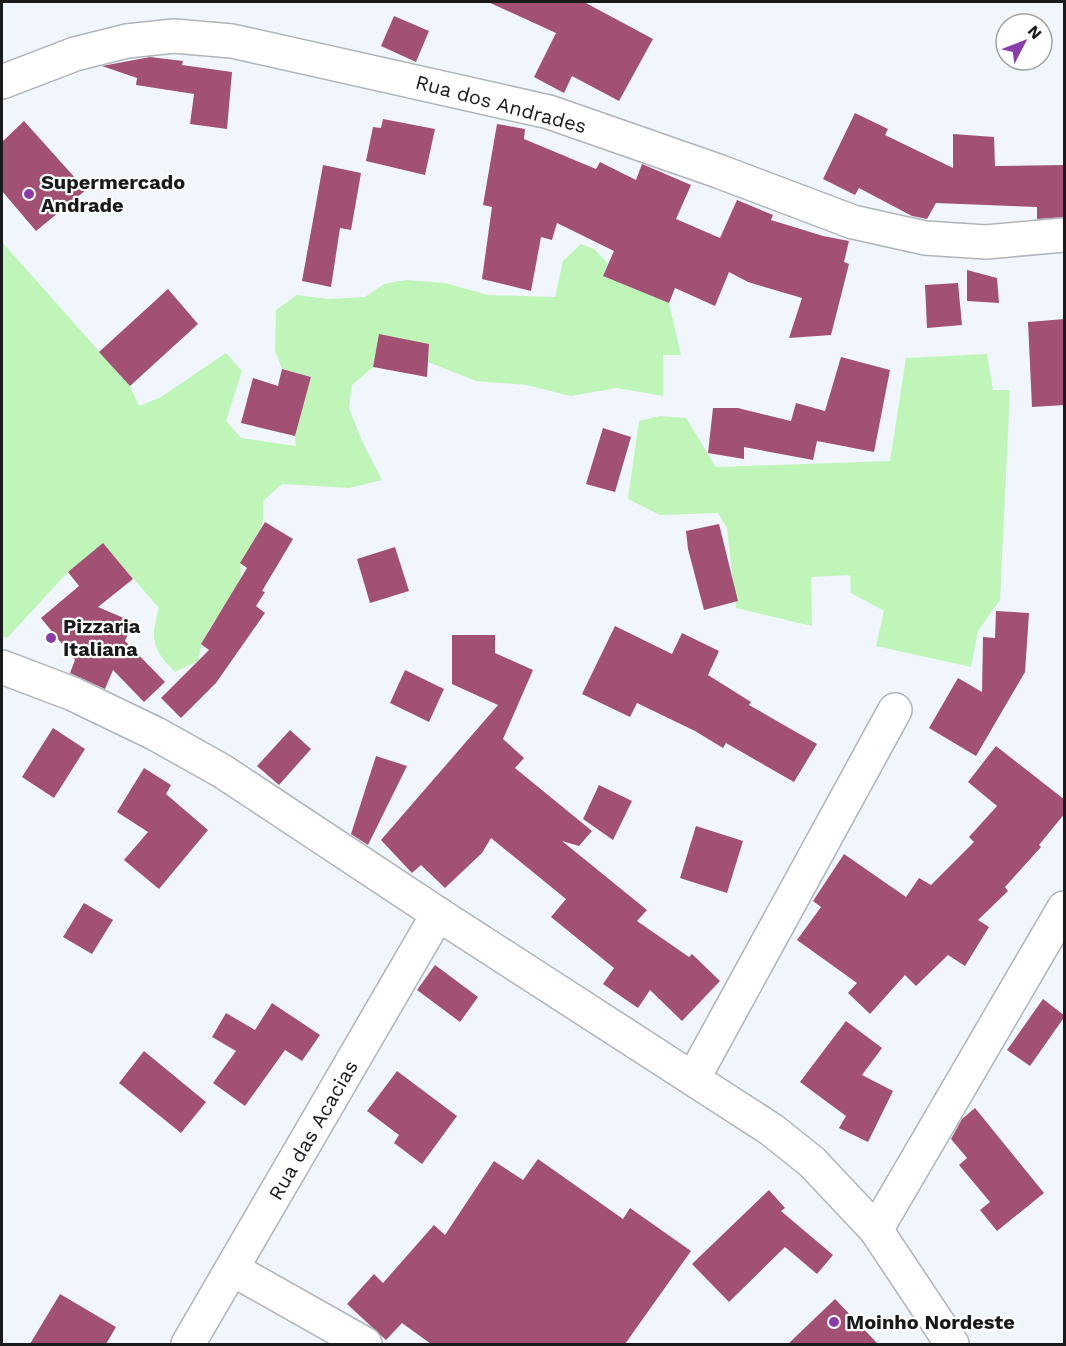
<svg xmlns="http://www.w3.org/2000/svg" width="1066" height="1346" font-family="'Work Sans',sans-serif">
  <rect width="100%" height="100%" fill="#f0f6fc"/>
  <g fill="#bff5b9">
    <path d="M2,242l128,144 9,20 22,-9 65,-44 16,18 -16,50 15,17 55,8 -1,-10 16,-59 -29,-8 -7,-19 1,-40 21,-15 31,4 37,-2 19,-13 22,-4 39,3 43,12 67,2 8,-36 18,-17 13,5 14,14 -5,13 66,27 12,52h-18v41l-46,-8 -46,8 -45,-11 -50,-4 -48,-19 1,-18 -50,-9 -6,32 -21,18 -3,23 13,33 20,39 -33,8 -67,-4 -19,17c3,31 -8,34 -21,60 -3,5 0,12 -2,18 -12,31 -35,43 -42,82l-23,11c-23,-23 -25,-32 -16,-64l-56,-64 -35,28 -61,66 -5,-2z"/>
    <polygon points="987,354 993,390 1010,390 1000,600 978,631 971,667 876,646 884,611 851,593 850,575 811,577 812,626 736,608 727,528 718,513 660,515 628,499 639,421 660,416 686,418 716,467 890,461 906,358"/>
  </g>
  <g fill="#a25074">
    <polygon points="488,2 584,2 653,39 619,101 572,76 564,93 534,77 556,33"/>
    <polygon points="394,16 429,31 416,62 381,46"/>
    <polygon points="150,57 183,61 182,65 232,72 227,129 190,124 194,94 136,85 137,78 102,66"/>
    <polygon points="855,113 888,129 885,135 953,168 953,134 994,137 995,166 1065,165 1065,217 1037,219 1037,207 936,203 927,219 912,216 859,188 855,195 823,179"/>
    <polygon points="383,119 435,129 425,175 366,161 373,127 381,128"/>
    <polygon points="24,121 86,190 36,231 2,191 2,142"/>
    <polygon points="497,124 525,129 524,139 596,169 600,162 636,180 642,164 691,185 676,219 720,238 737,200 773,215 771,220 823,236 849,241 844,262 849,264 831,335 789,338 802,298 748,282 729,272 715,306 675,288 669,303 603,276 614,251 557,223 552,240 541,237 531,291 482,279 492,207 483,205"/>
    <polygon points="323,165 361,173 351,230 340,228 331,287 302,281"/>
    <polygon points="967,270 997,278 999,303 967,301"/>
    <polygon points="958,283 962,325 927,328 925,285"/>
    <polygon points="168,289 198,324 130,386 99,352"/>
    <polygon points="1065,319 1065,405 1032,407 1028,322"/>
    <polygon points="379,334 429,344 427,377 373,367"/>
    <polygon points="841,357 890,370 874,452 817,441 813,460 744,447 744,459 708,453 713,408 738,408 791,421 796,403 825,411"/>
    <polygon points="282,369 311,377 295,436 241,423 253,378 278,386"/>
    <polygon points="603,428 631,437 615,492 586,484"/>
    <polygon points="265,522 293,539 262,591 265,592 256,606 265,613 216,683 181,718 161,698 209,650 201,644 247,568 240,563"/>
    <polygon points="719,524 738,601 704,610 688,549 686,531"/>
    <polygon points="103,543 133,579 98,607 133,622 125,641 165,682 144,702 113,670 105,689 70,673 75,660 41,618 79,586 68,572"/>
    <polygon points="395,547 409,591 370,603 357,559"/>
    <polygon points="996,611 1029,613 1025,672 976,756 929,728 958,678 982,692 983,637 995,638"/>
    <polygon points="615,626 672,654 682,633 719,651 708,675 751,702 749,705 817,744 794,782 726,743 723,748 695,731 637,703 630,717 582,694"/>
    <polygon points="452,635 495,635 495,653 533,670 503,739 524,758 515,768 592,831 579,846 562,841 647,910 637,921 689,957 692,954 720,981 682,1021 650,990 638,1008 603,984 614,968 551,917 566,899 491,838 482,853 445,888 421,865 412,873 381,840 498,705 452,684"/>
    <polygon points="405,670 444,689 429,722 390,703"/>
    <polygon points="53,728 85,749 54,798 22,777"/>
    <polygon points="290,730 311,749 279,785 257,766"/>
    <polygon points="996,746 1065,800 1065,813 1039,845 1041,847 1005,887 1008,891 978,920 989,927 965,966 948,955 916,986 905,975 870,1014 848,993 857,983 797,940 821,907 813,901 844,854 906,897 919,878 931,885 974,842 969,837 997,806 968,782"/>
    <polygon points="376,756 407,766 368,845 351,834"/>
    <polygon points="144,768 171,785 166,794 208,830 159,889 124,860 148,832 117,812"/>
    <polygon points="599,785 632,801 613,840 583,819"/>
    <polygon points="696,826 743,841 727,893 680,878"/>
    <polygon points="84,903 113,920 92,954 63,937"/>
    <polygon points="435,965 478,997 460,1022 417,990"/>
    <polygon points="1043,999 1065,1016 1030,1066 1007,1050"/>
    <polygon points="272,1003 320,1035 302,1061 285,1050 245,1106 213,1083 236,1051 212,1037 226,1013 255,1030"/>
    <polygon points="846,1021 882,1048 862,1075 893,1091 868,1142 839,1128 846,1116 800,1082"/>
    <polygon points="144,1051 206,1102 181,1133 119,1083"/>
    <polygon points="397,1071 457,1116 422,1164 394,1143 399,1135 367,1111"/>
    <polygon points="975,1108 1044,1193 997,1231 980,1210 990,1202 959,1165 967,1158 951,1139 962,1119"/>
    <polygon points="538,1159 623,1219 630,1208 691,1251 625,1344 431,1344 402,1323 386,1340 347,1304 374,1274 383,1283 434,1225 445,1235 494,1161 523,1180"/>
    <polygon points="769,1190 785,1208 781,1211 833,1255 817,1274 785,1247 729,1302 692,1264"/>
    <polygon points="60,1294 116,1327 106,1344 30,1344"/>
    <polygon points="835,1299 878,1344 788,1344"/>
  </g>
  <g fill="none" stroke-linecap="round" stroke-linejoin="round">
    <g stroke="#afb5ba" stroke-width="36">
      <g id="minor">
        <polyline points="2,82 75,54 127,41 174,36 232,41 549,112 718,171 853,222 925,238 986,242 1064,235"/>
        <polyline points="2,667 73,694 156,734 222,771 438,914 772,1130 812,1162 876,1230 952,1344"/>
        <polyline points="693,1079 895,710"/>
        <polyline points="876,1230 1064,908"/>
        <polyline points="232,1269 365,1344"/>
        <polyline points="188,1344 438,914"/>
      </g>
    </g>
    <use href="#minor" stroke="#fff" stroke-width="33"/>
  </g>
  <g fill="#893dad" stroke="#fff" stroke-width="2">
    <circle cx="29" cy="194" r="6"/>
    <circle cx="51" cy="638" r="6"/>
    <circle cx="834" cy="1322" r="6"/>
  </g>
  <g text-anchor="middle" stroke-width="4.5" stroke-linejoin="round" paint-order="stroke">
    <g font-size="20" fill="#181a1c" stroke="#fff">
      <text transform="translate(501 104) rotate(15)" y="7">Rua dos Andrades</text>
      <text transform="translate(313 1130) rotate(-60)" y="7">Rua das Acacias</text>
    </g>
    <g font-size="20" font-weight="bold" fill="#181a1c" stroke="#fff" text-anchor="start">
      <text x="41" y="189">Supermercado<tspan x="41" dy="23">Andrade</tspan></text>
      <text x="63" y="633">Pizzaria<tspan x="63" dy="23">Italiana</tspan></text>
      <text x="846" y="1329">Moinho Nordeste</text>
    </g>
  </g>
  <rect width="1066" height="1346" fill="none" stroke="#181a1c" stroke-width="6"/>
  <g transform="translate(1024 42) rotate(48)"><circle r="28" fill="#ffffff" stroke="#a3a3a4" stroke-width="1.5"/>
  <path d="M0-4.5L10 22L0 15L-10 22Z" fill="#893dad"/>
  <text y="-9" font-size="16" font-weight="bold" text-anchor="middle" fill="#181a1c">N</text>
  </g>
</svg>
